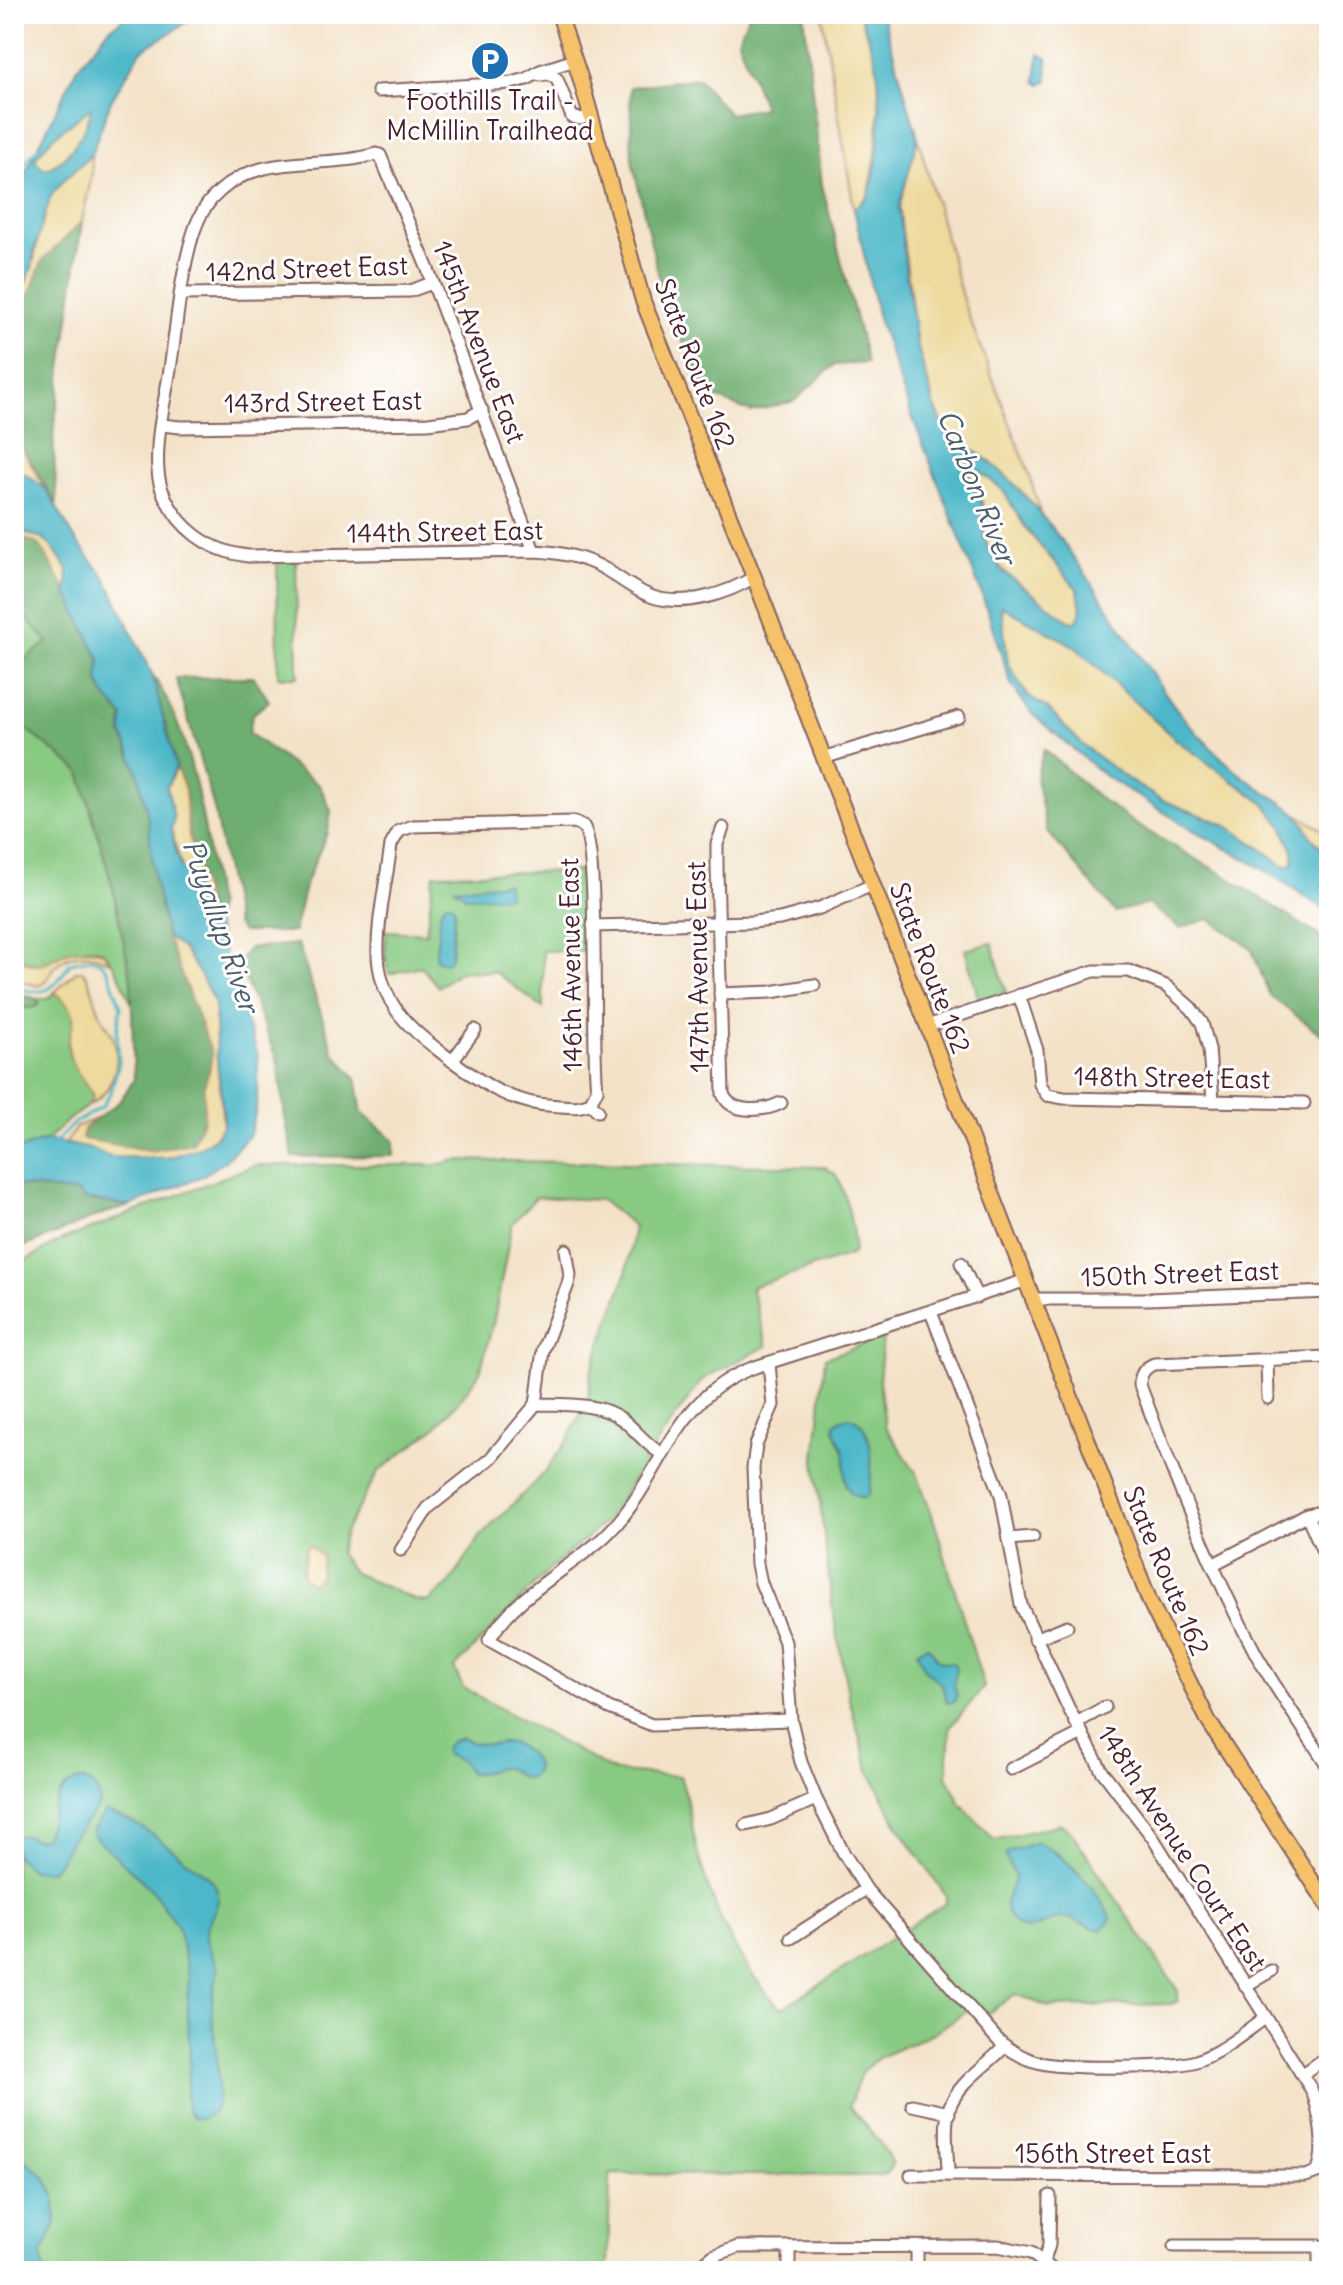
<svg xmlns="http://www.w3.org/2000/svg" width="1343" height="2285" font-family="Delius,sans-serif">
  <rect width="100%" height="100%" fill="#fff"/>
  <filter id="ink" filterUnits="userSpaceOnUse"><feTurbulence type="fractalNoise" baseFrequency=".0125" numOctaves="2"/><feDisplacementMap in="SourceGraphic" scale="16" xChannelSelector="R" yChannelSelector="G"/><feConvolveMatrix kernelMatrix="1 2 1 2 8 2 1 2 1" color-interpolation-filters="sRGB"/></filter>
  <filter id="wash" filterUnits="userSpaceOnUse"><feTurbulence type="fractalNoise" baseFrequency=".006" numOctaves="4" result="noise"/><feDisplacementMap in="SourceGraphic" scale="32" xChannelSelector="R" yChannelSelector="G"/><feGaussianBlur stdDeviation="1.8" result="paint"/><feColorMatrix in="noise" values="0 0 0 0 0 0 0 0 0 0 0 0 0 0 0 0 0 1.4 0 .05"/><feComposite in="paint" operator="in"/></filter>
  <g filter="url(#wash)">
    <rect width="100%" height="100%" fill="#f3e2c7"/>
    <g fill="#88ca82" stroke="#697456" stroke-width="2" fill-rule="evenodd">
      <polygon points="277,560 296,560 298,677 278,677"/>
      <path d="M14,604l34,38 -24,85 56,45 33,117 18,90 2,27c-7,-14 -19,-48 -31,-55 -27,-14 -52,33 -88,3z"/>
      <polygon points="581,871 583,951 543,951 543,1008 495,972 460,971 438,987 421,966 389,974 385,953 386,931 426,933 434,874"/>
      <polygon points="992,943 1006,992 979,1000 965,950"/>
      <path d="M55,992c15,12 22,20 17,39 -1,4 -4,8 -4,13 0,21 17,34 26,52l-5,9 -21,15 -20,20 -34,11v-148l13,6 12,-6 -2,-4h11z"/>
      <path d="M457,1160l367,7c2,1 10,6 11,7 10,14 22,65 18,80l-102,33 16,59 -64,33 -40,55 -56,86 -57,49 -96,99 9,20 152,84 65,4c10,29 12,60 21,89 17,55 40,103 80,144l165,-106v-7l-46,-67 -31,-58 -20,-72 -16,-88 -18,-151 10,-102 58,-21 -4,44 6,45 32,48 18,50 49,163 -34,40 -3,49 13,27 34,37 67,-16 9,6 108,161v10l-7,3 -122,3 -34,-13 -28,20 -10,-10 -44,29 -53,24 -18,14 -13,35 30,35 13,22 -4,10 -9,3 -269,-2 -2,97h-594v-1004l46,-26 195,-76h182zM536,1197l65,3 33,26 -8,48 -35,98 -3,27 -21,42 -23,32 -63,63 -31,47 -22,19 -13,-2 -61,-27 -15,-20 7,-23 32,-58 57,-44 24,-27 21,-29 14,-52 18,-96z"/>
    </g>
    <g fill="#6eae70" stroke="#5c664e" stroke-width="2">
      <polygon points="749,14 804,14 822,185 867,363 834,365 794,401 751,412 707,394 665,304 632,160 630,87 698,78 729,114 764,108 738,40"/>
      <polygon points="82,221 53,436 57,505 14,434 14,321 27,300 42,261"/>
      <polygon points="14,532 16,535 40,545 67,592 100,661 98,679 105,696 123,716 122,733 138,772 148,817 154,877 167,937 212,1054 209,1072 204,1085 204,1119 192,1143 153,1151 81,1139 84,1129 119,1102 134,1080 131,979 113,888 80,772 24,727 17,665 48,642 14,604"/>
      <path d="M152,674c43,64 53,156 65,232l-3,12 -5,-5 -10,-30 -11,-52 -3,-42 -9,-22z"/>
      <polygon points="254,677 269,701 252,715 249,733 320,786 331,811 328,831 306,882 294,932 242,932 236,924 214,808 176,678"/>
      <polygon points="1044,749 1098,797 1137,825 1224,875 1329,942 1329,1040 1270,996 1251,948 1209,919 1180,928 1148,904 1115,912 1047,831 1036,778"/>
      <polygon points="298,944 334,1053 356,1078 362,1113 394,1140 394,1156 293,1157 285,1118 278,1062 238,962 249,948"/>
      <polygon points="14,992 37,999 39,1003 36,1007 21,1008 14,1003"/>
      <polygon points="14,1185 80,1193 83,1199 130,1206 102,1214 14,1251"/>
    </g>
    <g fill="#eeda9e" stroke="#9c7c64" stroke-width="2">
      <polygon points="822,14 859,14 874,55 878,75 879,111 876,155 868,196 854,209"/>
      <path d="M91,107c0,19 -28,61 -48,62l-8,-8 1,-4 16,-19z"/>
      <path d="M918,138l46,166 65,169 12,43c-25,-29 -52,-65 -91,-76l-16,-36 -17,-60 -18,-137z"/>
      <path d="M91,155l1,19 -10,47 -40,40 -15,39 -13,21c0,-19 9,-30 16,-47 10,-26 7,-60 25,-84 9,-13 25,-24 36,-35z"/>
      <polygon points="14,435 45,488 26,475 14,471"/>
      <path d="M955,452l47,37 25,41 51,60 3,20 -4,12 -8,-1c-24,-19 -67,-42 -80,-70 -7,-16 -3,-33 -7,-49 -5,-18 -17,-34 -27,-50z"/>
      <polygon points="14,519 50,545 68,570 67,592 40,545 16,535"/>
      <polygon points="1000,605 1074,646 1175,739 1266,805 1282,826 1293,851 1294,864 1286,866 1280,864 1273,857 1226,825 1162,800 1130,781 1084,746 1047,708 1031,699 1012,672 1008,663"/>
      <polygon points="176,767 185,789 188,831 209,913 182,868 171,829 174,819 167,787"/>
      <polygon points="1297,814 1329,834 1329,853 1310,837"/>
      <path d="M167,937l15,11 19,28 14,28 1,45 7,78c-23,32 -73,36 -110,31 -8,-1 -15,-7 -23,-9 -8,-2 -16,-3 -25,-4l11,-18 20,-8 -12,10 -2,10 71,12 39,-8 12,-24v-34l5,-13 3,-18z"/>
      <path d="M92,949l11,3 8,10c-18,-8 -40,-12 -55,4 -7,7 -8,15 -17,20l-25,-6v-26c24,20 29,9 52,-2 7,-3 18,-3 26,-3z"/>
      <path d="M76,971h6l5,5c6,14 9,28 15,42 4,7 10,14 12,22 8,24 -3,54 -25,65l4,-9c-7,-15 -19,-23 -23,-39 -9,-32 22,-34 -15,-65z"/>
      <polygon points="310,1545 322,1556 320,1575 313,1583 308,1582 302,1574 306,1548"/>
    </g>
    <g fill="#4cb7c8" stroke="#4b6b7a" stroke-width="2" fill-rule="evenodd">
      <path d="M130,14h70l-59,37 -30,50 -20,54 -29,27 -11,14 -17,55 -3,20 -17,33v-108l63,-128 32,-39zM91,108c-1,19 -28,61 -48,61l-7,-8v-4l16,-19z"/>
      <path d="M859,14h23l36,124 -19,69 8,72 10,65 17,61 16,35c82,23 175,204 229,272 15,19 46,51 65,65 16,12 34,22 50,35 15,12 12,27 35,41v59l-69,-45 -69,-38 -86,-53 -73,-62 -21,-30 -30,-92 -71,-181 -32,-93 -24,-109c4,-6 9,-6 13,-12 14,-28 16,-112 7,-142 -4,-14 -10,-28 -15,-41zM957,454l45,35 25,41 51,60 3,20 -4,12 -8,-1 -68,-51 -12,-19 -5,-16 -2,-31zM1001,606l73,40 101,93 91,66 16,21 11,25v13l-7,2 -6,-2 -7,-7 -47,-32 -64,-25 -32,-19 -46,-35 -37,-38 -21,-13 -18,-32z"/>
      <polygon points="1039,54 1047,58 1048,81 1041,85 1036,81"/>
      <polygon points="14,471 26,475 45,488 77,542 105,577 152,674 176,767 167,787 174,819 171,829 176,851 182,868 214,918 232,982 258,1056 257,1105 250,1134 225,1161 202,1176 130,1206 83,1199 79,1193 14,1185 14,1151 47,1140 92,1149 110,1157 168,1158 199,1148 216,1137 224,1122 216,1049 215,1004 201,976 182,948 167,937 154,877 148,817 138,772 122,733 123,716 105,696 98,680 100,660 67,592 68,569 50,545 42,538 27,534 14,519"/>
      <polygon points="507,883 509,896 505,896 467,897 455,888"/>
      <polygon points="446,903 452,904 455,909 451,957 446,963 435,959 441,909"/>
      <path d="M850,1417c27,9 22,55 19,78l-6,3c-27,-6 -14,-31 -20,-49 -4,-10 -9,-15 -8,-25l6,-5z"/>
      <path d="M927,1646c13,10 4,16 26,17l3,4 -2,19 3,9 -3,7 -7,1 -5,-19 -17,-14 -8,-19z"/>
      <path d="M461,1738c8,4 16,6 25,7 10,0 20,-5 30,0 10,4 32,24 13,32 -9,4 -18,-11 -29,-9 -12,2 -18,7 -30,5l-9,-12 -16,-7v-6l7,-7z"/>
      <path d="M79,1780c14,2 21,11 21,25l-29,34 -11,21 -9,11 -19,-1 -16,-14 -2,-20h14l8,4 9,-3c10,-22 7,-49 34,-57z"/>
      <path d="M105,1812c36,8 60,33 89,54 8,6 17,11 22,21 9,20 -13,33 -10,52 1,11 10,18 11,29 1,12 -5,24 -5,36 -1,22 14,95 0,109 -3,3 -7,4 -10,6l-8,-1 -6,-6 -2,-14 4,-39 -3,-58 2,-23 -11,-51 -27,-38 -58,-54 -1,-4z"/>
      <path d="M1037,1842c29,13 61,48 74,77l-9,11c-13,0 -22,-11 -36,-12 -19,-2 -37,21 -52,5 -4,-5 -8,-11 -9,-17 -1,-11 10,-18 9,-30 -1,-9 -9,-13 -8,-23z"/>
      <polygon points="14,2150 45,2177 55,2197 56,2223 41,2255 44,2271 14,2271"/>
    </g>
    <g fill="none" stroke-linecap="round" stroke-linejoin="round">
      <g stroke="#4cb7c8" stroke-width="3">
        <polyline points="14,171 20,169 37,149"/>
        <path d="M14,988c34,7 37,5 56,-25l21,-4 10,3 8,11 12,34 -4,25 2,30 -8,29 -9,16 -28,16 -21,22"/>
      </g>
    </g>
  </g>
  <g filter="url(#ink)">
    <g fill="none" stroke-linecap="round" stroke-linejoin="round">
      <g stroke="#856362" stroke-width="15">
        <g id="minor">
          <polyline points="540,75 549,74 557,79 572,117 580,119 591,116"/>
          <polyline points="378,91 511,83 527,79 540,71 575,60"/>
          <polyline points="182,294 410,291 432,283"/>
          <polyline points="162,425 180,427 428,423 468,418 482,410"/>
          <path d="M534,551l-107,-284 -47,-112 -4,-1c-53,16 -112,-3 -156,37 -12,10 -21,25 -26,40 -14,44 -17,93 -24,138 -4,26 -11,53 -12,78 -1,14 -1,30 4,43 15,38 46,61 86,66l286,-5c25,1 48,5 71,18 16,10 30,22 48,28 32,10 74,-3 101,-20"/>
          <polyline points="823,758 959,717"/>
          <path d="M583,826c17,20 8,221 14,264l-7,13"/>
          <path d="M723,828l-6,16v23l6,227c8,21 42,17 58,9"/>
          <path d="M399,831l-8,14c-4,34 -17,88 -12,121 2,15 9,32 18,45 13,18 31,31 49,45 37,28 65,49 114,50 11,1 20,2 30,-3"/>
          <polyline points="399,831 413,826 575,822 583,826"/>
          <polyline points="593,926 753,922 780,919 820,908 872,885"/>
          <polyline points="720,994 771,992 814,985"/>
          <polyline points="1019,995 1037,1050 1040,1084 1047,1095 1064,1098 1304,1103"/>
          <polyline points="927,1026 1094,971 1129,971 1166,986 1191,1008 1202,1023 1209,1049 1213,1101"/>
          <polyline points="452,1061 475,1030"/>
          <polyline points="590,1103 598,1111"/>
          <polyline points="961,1263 977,1297"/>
          <polyline points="1032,1299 1148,1299 1329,1292"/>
          <path d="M1329,1357l-175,7c-10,4 -14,10 -14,21 34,91 70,183 116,269 22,39 49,76 73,114"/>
          <polyline points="1267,1360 1268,1398"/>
          <path d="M769,1364l4,41 -17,40 -3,23 4,96 4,19 24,59 6,78 10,42 15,37 27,53 23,37 131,150c13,12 27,20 44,24 25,6 131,6 155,-2 26,-9 48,-28 69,-43"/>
          <path d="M536,1404c28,1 64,-2 87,16 14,11 23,25 39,34"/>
          <polyline points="1307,1515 1329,1565"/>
          <polyline points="1009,1539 1033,1537"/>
          <polyline points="401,1550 428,1508 491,1458 536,1404 543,1350 568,1284 570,1275 566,1250"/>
          <polyline points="1214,1564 1307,1515 1329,1510"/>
          <polyline points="1035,1639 1067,1626"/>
          <path d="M791,1720l-139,5 -43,-17 -120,-68c23,-42 78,-70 114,-102 60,-55 66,-141 152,-171l269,-86"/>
          <polyline points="1076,1723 1105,1707"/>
          <polyline points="1011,1769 1082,1733"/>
          <polyline points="746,1825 771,1819 816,1799"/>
          <polyline points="791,1938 866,1889"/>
          <polyline points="1245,1986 1271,1971"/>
          <polyline points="1303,2074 1327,2057"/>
          <polyline points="912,2105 949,2113"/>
          <path d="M911,2175l395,1 11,-4c10,-20 3,-63 -6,-83l-158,-251 -51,-67 -34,-64 -47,-102 -20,-110 -70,-183"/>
          <path d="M948,2175c0,-21 -5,-49 2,-69 9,-24 38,-41 55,-60"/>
          <polyline points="1174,2246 1329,2246"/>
          <polyline points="789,2247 789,2271"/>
          <polyline points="1044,2261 1049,2245 1050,2196"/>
          <polyline points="694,2271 713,2256 738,2247 998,2246 1031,2253 1054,2271"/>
          <polyline points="917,2271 917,2247"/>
          <polyline points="1319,2271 1319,2246"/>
        </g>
      </g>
      <g stroke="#856362" stroke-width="18">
        <polyline id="major" points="559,14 580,77 643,301 754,577 1150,1602 1209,1722 1329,1907"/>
      </g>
      <use href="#minor" stroke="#fff" stroke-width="11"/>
      <use href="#major" stroke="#f5c16b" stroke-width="14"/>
    </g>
  </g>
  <defs>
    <g id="parking-disc" transform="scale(2)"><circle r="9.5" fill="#1f6fb2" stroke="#fff"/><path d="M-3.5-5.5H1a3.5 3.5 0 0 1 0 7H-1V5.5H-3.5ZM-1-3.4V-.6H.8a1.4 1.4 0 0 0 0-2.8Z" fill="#fff"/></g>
  </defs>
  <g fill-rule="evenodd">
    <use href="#parking-disc" x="490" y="61"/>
  </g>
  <g text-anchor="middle" stroke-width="6" stroke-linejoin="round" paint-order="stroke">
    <g font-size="26" fill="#4a1f2b" stroke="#fff">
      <text x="490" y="110">Foothills Trail -<tspan x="490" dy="30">McMillin Trailhead</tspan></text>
    </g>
    <g font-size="26" fill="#4a1f2b" stroke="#fff">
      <text transform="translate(307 269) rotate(-2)" y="9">142nd Street East</text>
      <text transform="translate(479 342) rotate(69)" y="9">145th Avenue East</text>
      <text transform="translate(695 364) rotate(69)" y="9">State Route 162</text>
      <text transform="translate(323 402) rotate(-1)" y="9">143rd Street East</text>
      <text transform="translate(445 532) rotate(-1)" y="9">144th Street East</text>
      <text transform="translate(571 965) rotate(-91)" y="9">146th Avenue East</text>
      <text transform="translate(698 967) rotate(-91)" y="9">147th Avenue East</text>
      <text transform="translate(930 968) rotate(69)" y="9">State Route 162</text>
      <text transform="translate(1172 1078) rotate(1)" y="9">148th Street East</text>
      <text transform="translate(1180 1274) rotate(-2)" y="9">150th Street East</text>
      <text transform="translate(1166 1571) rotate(67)" y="9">State Route 162</text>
      <text transform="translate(1182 1848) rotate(57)" y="9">148th Avenue Court East</text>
      <text x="1113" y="2163">156th Street East</text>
    </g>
    <g font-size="28" font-style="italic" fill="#4b5c6a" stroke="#fff">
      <text transform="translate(977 487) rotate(68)" y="10">Carbon River</text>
      <text transform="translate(221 926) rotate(71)" y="10">Puyallup River</text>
    </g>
  </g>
  <rect width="1343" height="2285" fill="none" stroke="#fff" stroke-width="48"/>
</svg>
